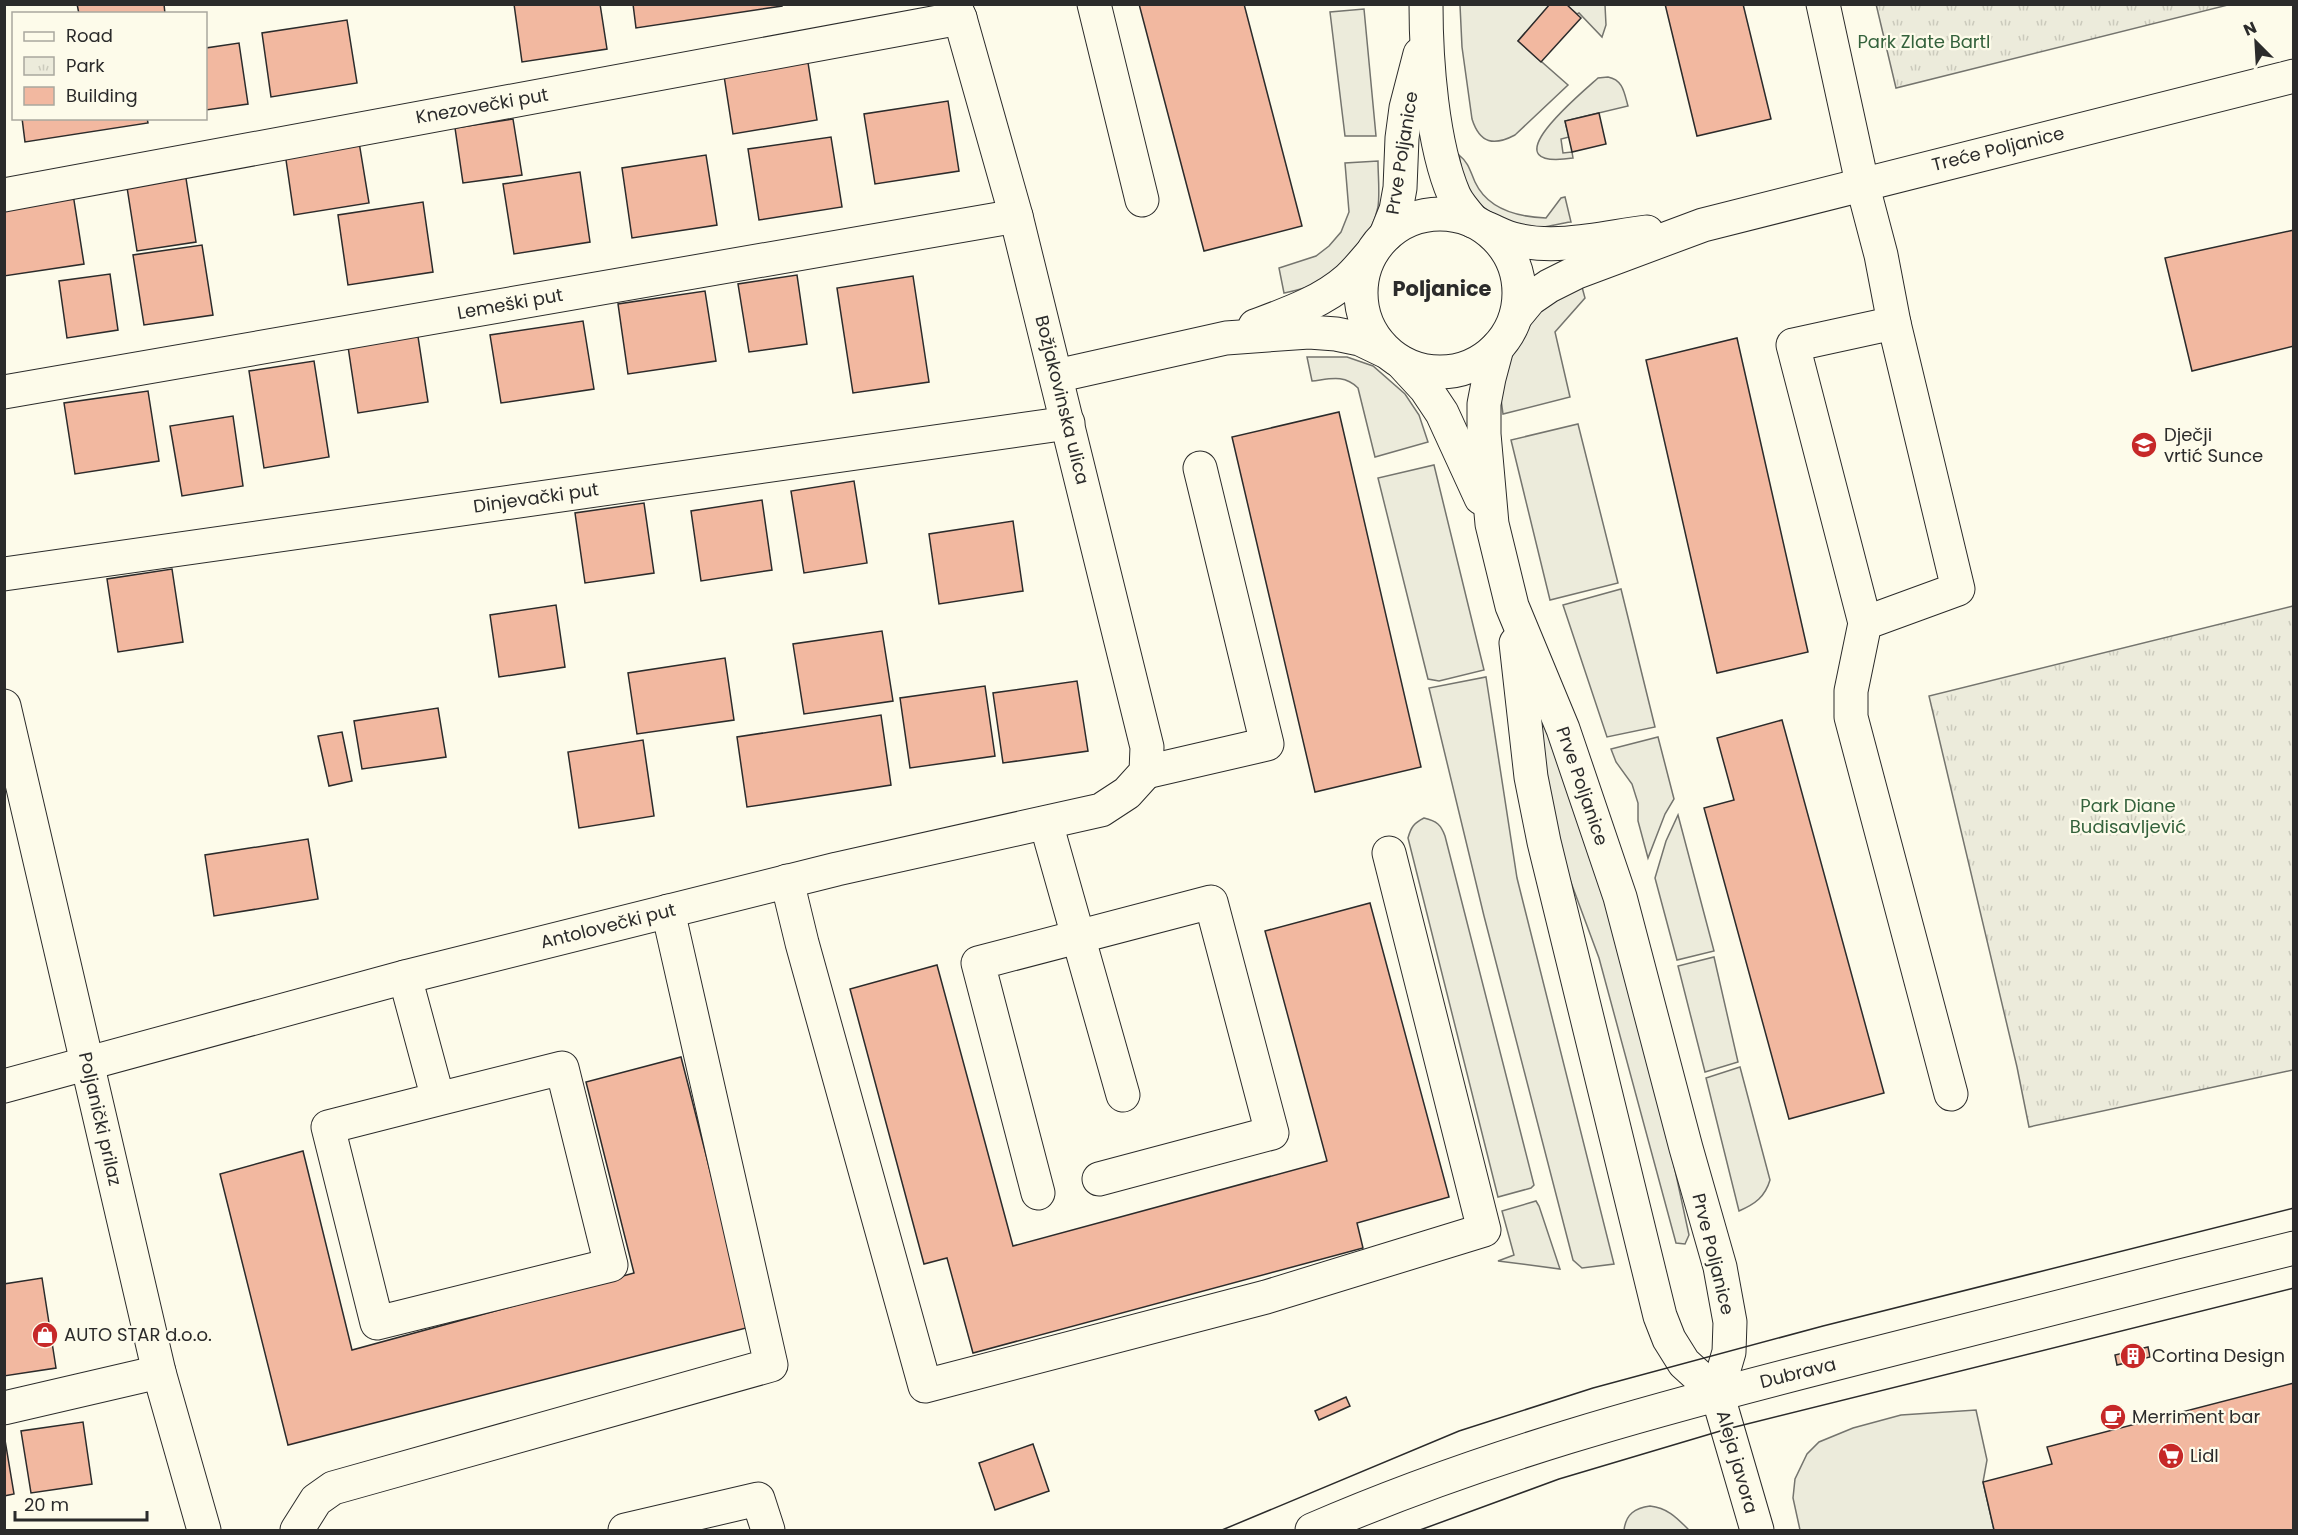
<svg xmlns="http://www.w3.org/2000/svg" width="2298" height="1535" font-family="Poppins,sans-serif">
  <defs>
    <pattern id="park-tufts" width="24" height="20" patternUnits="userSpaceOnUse" patternTransform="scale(1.5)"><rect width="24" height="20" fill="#ecebdb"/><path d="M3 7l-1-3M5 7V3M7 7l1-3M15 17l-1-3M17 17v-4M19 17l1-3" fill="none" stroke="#cbcabc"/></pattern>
  </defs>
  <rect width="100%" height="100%" fill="#fdfbea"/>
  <g fill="#ecebdb" stroke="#74746e" stroke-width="1.5">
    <path d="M1460,5h90l-32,36 50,44 -53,50c-21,11 -35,9 -43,-16l-10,-72z"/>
    <polygon points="1566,5 1605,5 1606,25 1602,37 1579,13 1577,14"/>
    <polygon points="1364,9 1376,136 1345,136 1330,12"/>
    <path d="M1608,77c15,3 16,15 20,29l-63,15 4,16 -8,2 2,14 9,-1 1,6c-86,13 6,-63 25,-80z"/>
    <path d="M1459,155c10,8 11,16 16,27 13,28 44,35 71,36l15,-20 4,-1 6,25c-10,1 -19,4 -28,5 -28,3 -63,-15 -76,-40 -5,-10 -6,-22 -8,-32z"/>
    <path d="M1378,161c0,15 2,32 0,46 -6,32 -37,66 -67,79 -8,3 -18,5 -27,7l-5,-25 37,-12 13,-10 12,-14 8,-20 -4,-49z"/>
    <polygon points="1582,287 1585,298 1555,332 1570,397 1503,414 1500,392 1506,352 1518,331 1530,314"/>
    <path d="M1307,357h40l26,9 32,28 14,21 9,27 -53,15 -17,-69c-14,-14 -28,-9 -46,-7z"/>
    <polygon points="1578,424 1618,583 1550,600 1511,440"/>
    <polygon points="1434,465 1484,670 1439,681 1428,679 1378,478"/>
    <polygon points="1621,589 1655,727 1607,737 1563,605"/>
    <polygon points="1486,677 1517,878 1614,1264 1582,1268 1573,1260 1484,916 1429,688"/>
    <polygon points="1535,695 1593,852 1672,1156 1689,1235 1685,1244 1676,1243 1599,958 1566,869 1549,811"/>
    <polygon points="1658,737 1674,799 1665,814 1648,858 1638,821 1638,803 1632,784 1616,762 1611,749"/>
    <polygon points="1678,815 1714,951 1677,960 1655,878 1666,841"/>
    <path d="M1424,818c13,3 17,7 21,18l89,349 -3,3 -33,9 -90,-359c3,-11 6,-15 16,-20z"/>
    <polygon points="1714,957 1738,1062 1705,1072 1678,966"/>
    <path d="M1740,1067l30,113c-5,17 -15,24 -31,31l-33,-133z"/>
    <polygon points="1536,1201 1539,1206 1560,1269 1498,1261 1514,1255 1502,1211"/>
    <polygon points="1976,1410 1987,1460 1983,1482 1994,1530 1800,1530 1793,1498 1795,1479 1807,1454 1819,1442 1853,1428 1901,1415"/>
    <path d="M1650,1506c18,2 27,12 39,24h-65c2,-16 11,-22 26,-24z"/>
  </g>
  <g fill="url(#park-tufts)" stroke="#74746e" stroke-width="1.5">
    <polygon points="1876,4 2228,4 2228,5 1896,88"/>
    <polygon points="2293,606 2293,1070 2029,1127 2017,1067 1929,696"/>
  </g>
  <g fill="#f2b8a0" stroke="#2b2b2b" stroke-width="1.5">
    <polygon points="77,4 164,4 165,14 79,14"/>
    <polygon points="514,4 600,4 607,49 522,62"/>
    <polygon points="633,4 782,4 782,6 636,28"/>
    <polygon points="1139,4 1244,4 1302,226 1204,251"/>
    <polygon points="1550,4 1566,4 1581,18 1541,62 1518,41"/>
    <polygon points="1665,4 1743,4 1771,119 1697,136"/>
    <polygon points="347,20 357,83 271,97 262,33"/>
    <polygon points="239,43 248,104 206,110 206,48"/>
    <polygon points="806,50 817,120 733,134 722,63"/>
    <polygon points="948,101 959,171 875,184 864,114"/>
    <polygon points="1599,113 1606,144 1572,152 1565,121"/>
    <polygon points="22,118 147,118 148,123 25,142"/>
    <polygon points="513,119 522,175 463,183 455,128"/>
    <polygon points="831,137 842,207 759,220 748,149"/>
    <polygon points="359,142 369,203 294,215 285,153"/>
    <polygon points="706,155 717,225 632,238 622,168"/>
    <polygon points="185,172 196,242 137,251 126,181"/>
    <polygon points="580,172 590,242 514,254 503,184"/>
    <polygon points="73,194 84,264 4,276 4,204"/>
    <polygon points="423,202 433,272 348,285 338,215"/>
    <polygon points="2294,230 2294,346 2192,371 2165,258"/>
    <polygon points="202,245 213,315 144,325 133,255"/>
    <polygon points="110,274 118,330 67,338 59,281"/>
    <polygon points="797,275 807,344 749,352 738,284"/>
    <polygon points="913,276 929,382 853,393 837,288"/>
    <polygon points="705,291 716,361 628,374 618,304"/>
    <polygon points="583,321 594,389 501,403 490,335"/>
    <polygon points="417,330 428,402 358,413 347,340"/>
    <polygon points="1737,338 1808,652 1717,673 1646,360"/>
    <polygon points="314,361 329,457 264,468 249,371"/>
    <polygon points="148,391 159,461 75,474 64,403"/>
    <polygon points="1339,412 1421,767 1315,792 1232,437"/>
    <polygon points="233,416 243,486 182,496 170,426"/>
    <polygon points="854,481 867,563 804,573 791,491"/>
    <polygon points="762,500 772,570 701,581 691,511"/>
    <polygon points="644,503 654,573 585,583 575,513"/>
    <polygon points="1013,521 1023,591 939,604 929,534"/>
    <polygon points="172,569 183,642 118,652 107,579"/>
    <polygon points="556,605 565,667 499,677 490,615"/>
    <polygon points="882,631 893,701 804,714 793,644"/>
    <polygon points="725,658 734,720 637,734 628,673"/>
    <polygon points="1077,681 1088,751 1003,763 993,693"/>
    <polygon points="985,686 995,756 910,768 900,698"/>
    <polygon points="438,708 446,757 362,769 354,721"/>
    <polygon points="881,715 891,785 747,807 737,737"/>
    <polygon points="1782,720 1884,1093 1789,1119 1704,808 1734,800 1717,738"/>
    <polygon points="342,732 352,781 329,786 318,736"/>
    <polygon points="643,740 654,816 579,828 568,752"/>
    <polygon points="308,839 318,899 214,916 205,855"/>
    <polygon points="1370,903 1449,1197 1357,1223 1363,1248 973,1353 947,1258 924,1264 850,989 937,965 1013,1246 1327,1161 1265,931"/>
    <polygon points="681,1057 750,1327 288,1445 220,1174 303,1151 352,1350 634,1273 586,1082"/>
    <polygon points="42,1278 56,1368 4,1376 4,1284"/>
    <polygon points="2148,1347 2150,1357 2117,1365 2115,1355"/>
    <polygon points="2294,1383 2294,1530 1994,1530 1983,1482 2052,1464 2047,1447"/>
    <polygon points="1346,1397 1350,1406 1319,1420 1315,1411"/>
    <polygon points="83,1422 92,1484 31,1493 21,1431"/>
    <polygon points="4,1434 14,1494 4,1496"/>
    <polygon points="1033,1444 1049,1491 995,1510 979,1463"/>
  </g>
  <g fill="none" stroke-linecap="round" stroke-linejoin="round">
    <g stroke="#2b2b2b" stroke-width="35">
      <g id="minor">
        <polyline points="1094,4 1142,200"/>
        <path d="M1426,4c0,56 6,140 28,191 4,9 12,18 19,26"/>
        <polyline points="1823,4 1862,183 1881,255 1894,323 1958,589 1865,623 1851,691 1851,717 1951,1094"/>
        <polyline points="4,195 960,18"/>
        <circle cx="1440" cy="293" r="79"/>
        <path d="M1486,228c10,4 20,10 31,12 41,10 89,-3 130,-8"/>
        <polyline points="1386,235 1396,210 1400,188 1402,138 1406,108 1420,54"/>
        <polyline points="1516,316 1530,299 1549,286 1577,272 1703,225 2294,76"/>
        <path d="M1255,326c32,-12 67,-24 93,-47 8,-7 15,-16 22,-24"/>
        <polyline points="1497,348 1489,378 1484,404 1484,434 1492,524 1512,606 1563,729 1620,897 1686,1148 1720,1267 1730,1322 1729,1352 1717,1393"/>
        <polyline points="1402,363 1426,389 1442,413 1481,498"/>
        <polyline points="1056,376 1226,338 1309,332 1336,334 1360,339 1385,351"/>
        <polyline points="4,392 1016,216"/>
        <polyline points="4,574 1068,423"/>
        <polyline points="1865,623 1793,345 1894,323"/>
        <polyline points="1516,643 1531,777 1544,842 1660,1316 1669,1339 1684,1363 1717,1393"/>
        <polyline points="4,706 159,1372 204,1530"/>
        <polyline points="1146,772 1267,744 1200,468"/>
        <polyline points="1046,823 1123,1095"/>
        <polyline points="787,881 802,943 925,1386 1266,1297 1484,1230 1389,853"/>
        <polyline points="405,977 438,1099 328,1127 377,1323 611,1265 562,1068 438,1099"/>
        <polyline points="4,1086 405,977 837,869 1101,810 1127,793 1146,772 1147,747 1016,216 960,18 954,4"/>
        <polyline points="1038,1193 978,963 1211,902 1272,1133 1099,1179"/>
        <polyline points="1717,1393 1757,1530"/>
        <polyline points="4,1408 159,1372"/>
        <polyline points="297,1530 316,1500 333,1488 771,1365 668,911"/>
        <polyline points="625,1530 758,1499 768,1530"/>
      </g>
    </g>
    <g stroke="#2b2b2b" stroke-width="35">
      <path id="major" d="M1312,1530c168,-73 341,-120 518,-165 154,-40 309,-79 464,-117"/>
    </g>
    <use href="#minor" stroke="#fdfbea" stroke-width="33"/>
    <use href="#major" stroke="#fdfbea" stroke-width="33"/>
    <g stroke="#2b2b2b" stroke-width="1.5">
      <polyline points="1222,1530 1459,1431 1593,1388 1823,1326 2294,1208"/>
      <polyline points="1420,1530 1559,1479 1727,1429 2294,1288"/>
    </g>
  </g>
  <defs>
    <g id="school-disc" transform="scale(1.35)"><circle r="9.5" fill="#c62828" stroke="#fdfbea"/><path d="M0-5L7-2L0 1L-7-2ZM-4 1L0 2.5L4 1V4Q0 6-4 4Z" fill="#fff"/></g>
    <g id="shop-disc" transform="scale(1.35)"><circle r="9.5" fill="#c62828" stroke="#fdfbea"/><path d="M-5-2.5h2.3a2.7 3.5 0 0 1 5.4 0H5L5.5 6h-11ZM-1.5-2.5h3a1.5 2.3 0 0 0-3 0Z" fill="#fff"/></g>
    <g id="building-disc" transform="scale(1.35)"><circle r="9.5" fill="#c62828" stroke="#fdfbea"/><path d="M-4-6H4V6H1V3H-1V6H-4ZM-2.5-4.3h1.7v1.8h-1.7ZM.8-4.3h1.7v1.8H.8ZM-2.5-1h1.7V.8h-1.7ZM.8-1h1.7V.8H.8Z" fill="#fff"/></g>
    <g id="cafe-disc" transform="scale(1.35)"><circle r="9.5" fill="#c62828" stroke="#fdfbea"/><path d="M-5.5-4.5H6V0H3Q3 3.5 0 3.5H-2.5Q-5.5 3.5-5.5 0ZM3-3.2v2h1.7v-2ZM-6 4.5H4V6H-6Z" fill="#fff"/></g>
    <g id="supermarket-disc" transform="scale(1.35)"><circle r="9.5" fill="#c62828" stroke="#fdfbea"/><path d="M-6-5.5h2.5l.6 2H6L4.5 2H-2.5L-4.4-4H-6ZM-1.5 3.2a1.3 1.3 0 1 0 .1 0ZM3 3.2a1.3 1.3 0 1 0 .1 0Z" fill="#fff"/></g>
  </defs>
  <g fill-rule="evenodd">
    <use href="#school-disc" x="2144" y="445"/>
    <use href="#shop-disc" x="45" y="1335"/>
    <use href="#building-disc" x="2133" y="1356"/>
    <use href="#cafe-disc" x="2113" y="1417"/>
    <use href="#supermarket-disc" x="2171" y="1456"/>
  </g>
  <g text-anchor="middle" stroke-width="4.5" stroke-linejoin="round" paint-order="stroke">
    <g font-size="18" fill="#34623c" stroke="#fdfbea">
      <text x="1924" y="48">Park Zlate Bartl</text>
      <text x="2128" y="812">Park Diane<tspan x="2128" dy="21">Budisavljević</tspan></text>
    </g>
    <g font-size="18" fill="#2b2b2b" stroke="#fdfbea">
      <text transform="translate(482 106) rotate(-10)" y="6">Knezovečki put</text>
      <text transform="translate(1998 149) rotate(-14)" y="6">Treće Poljanice</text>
      <text transform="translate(1402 153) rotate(-81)" y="6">Prve Poljanice</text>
      <text transform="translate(510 304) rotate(-10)" y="6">Lemeški put</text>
      <text transform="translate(1062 400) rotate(76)" y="6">Božjakovinska ulica</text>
      <text transform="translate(536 498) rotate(-8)" y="6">Dinjevački put</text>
      <text transform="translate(1582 786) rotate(71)" y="6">Prve Poljanice</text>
      <text transform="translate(608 926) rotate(-14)" y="6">Antolovečki put</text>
      <text transform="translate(100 1119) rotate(77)" y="6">Poljanički prilaz</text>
      <text transform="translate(1713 1254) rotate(76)" y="6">Prve Poljanice</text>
      <text transform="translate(1798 1373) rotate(-14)" y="6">Dubrava</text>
      <text transform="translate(1737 1462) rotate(74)" y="6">Aleja javora</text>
    </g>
    <g font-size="18" fill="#2b2b2b" stroke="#fdfbea" text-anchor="start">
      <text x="2164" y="441">Dječji<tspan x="2164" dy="21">vrtić Sunce</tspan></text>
      <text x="64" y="1341">AUTO STAR d.o.o.</text>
      <text x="2152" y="1362">Cortina Design</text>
      <text x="2132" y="1423">Merriment bar</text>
      <text x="2190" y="1462">Lidl</text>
    </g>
    <g font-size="21" font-weight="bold" fill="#2b2b2b" stroke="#fdfbea">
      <text x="1442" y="296">Poljanice</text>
    </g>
  </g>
  <rect width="2298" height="1535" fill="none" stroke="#2b2b2b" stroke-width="12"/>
  <rect x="12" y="12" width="195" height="108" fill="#fdfbea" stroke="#a9a89e" stroke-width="1.5"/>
  <rect x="24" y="32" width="30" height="9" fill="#fdfbea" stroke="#a9a89e" stroke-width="1.5"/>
  <text x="66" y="42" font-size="18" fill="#2b2b2b">Road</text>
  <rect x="24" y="57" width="30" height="18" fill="url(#park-tufts)" stroke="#a9a89e" stroke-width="1.5"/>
  <text x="66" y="72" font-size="18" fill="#2b2b2b">Park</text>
  <rect x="24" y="87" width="30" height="18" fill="#f2b8a0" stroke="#a9a89e" stroke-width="1.5"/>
  <text x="66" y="102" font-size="18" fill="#2b2b2b">Building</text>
  <g transform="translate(2256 42) rotate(336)" stroke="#fdfbea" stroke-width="4.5" paint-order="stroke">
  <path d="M0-4.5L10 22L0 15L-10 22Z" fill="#2b2b2b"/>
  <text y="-9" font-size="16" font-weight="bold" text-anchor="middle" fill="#2b2b2b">N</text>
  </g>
  <path d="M15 1511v9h132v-9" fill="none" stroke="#2b2b2b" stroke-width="3"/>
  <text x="24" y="1511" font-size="18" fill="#2b2b2b" stroke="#fdfbea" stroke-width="4.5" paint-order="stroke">20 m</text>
</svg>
